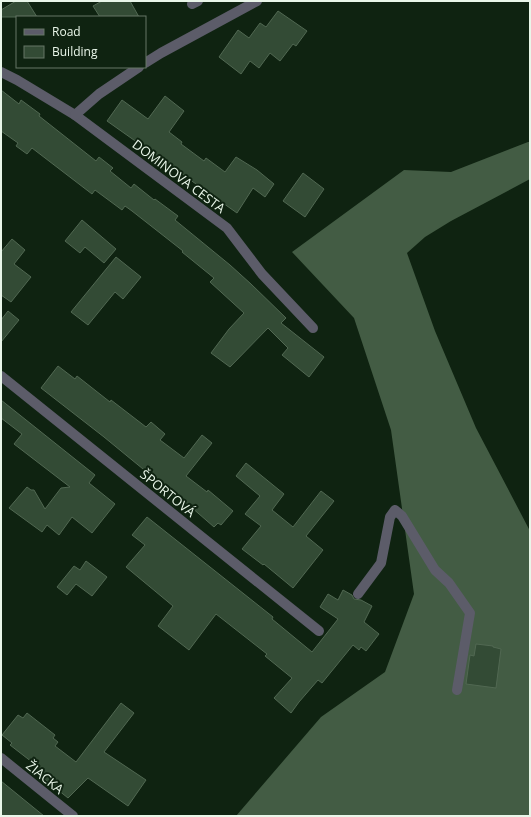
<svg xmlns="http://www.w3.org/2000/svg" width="531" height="817" font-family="'Open Sans',sans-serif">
  <rect width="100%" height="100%" fill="#0f2311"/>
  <polygon fill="#435c44" points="528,142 530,142 530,179 451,221 425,237 407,253 435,331 476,428 530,531 530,816 236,816 321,717 385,672 414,594 391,430 354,318 292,252 404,170 451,172"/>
  <g fill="#334b35" stroke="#516852">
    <polygon points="16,1 27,1 37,17 1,17 1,10"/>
    <polygon points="102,1 130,1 139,17 100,17 93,6"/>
    <polygon points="278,11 307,31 296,46 293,44 280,61 270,53 259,68 250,61 241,74 219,57 238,30 249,38 260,23 266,27"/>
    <polygon points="1,90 19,104 21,100 40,114 39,116 96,161 99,157 113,168 110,171 131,188 134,184 154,200 155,199 178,216 175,220 230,265 251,284 286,318 281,323 324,357 309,377 282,355 288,348 268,328 230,367 211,353 229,329 244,313 210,282 214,278 182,252 183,251 132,211 125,206 122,210 95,190 92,194 32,148 27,154 16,146 18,143 1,131"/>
    <polygon points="165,96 184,111 169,132 182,142 181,144 204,161 206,158 225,172 236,157 257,170 274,184 265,197 253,188 237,213 107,121 122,100 148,119"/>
    <polygon points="303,173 324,189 305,217 283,201"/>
    <polygon points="82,220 116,249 104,263 85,247 80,253 65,241"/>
    <polygon points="12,239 25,250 14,264 31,277 11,302 1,295 1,252"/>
    <polygon points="116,257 141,277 123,299 115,292 88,325 71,312"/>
    <polygon points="8,311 19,320 1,342 1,320"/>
    <polygon points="58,366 75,379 77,376 110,402 111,400 146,427 151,422 165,434 160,440 184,458 202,435 212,443 186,476 207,492 208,490 233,511 221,525 218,523 214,527 183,500 182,501 104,437 41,388"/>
    <polygon points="1,400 95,475 89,483 115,504 92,533 72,517 59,535 47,525 42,532 9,508 27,487 31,490 34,490 45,509 61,488 70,487 14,444 22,434 1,418"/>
    <polygon points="246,463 284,494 272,510 293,527 321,491 334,501 306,536 323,550 293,588 264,564 263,565 242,549 261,526 245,514 260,496 236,476"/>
    <polygon points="147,517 273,617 272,619 312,652 338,619 320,607 328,594 338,600 343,590 352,595 354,599 361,600 372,606 364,622 379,634 366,651 361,647 359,650 353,645 322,683 318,680 299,702 291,713 274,698 292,678 265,656 267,654 216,614 189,650 158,626 173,606 126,567 145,545 132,535"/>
    <polygon points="86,561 107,577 92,596 76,584 67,595 57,587 74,566 80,570"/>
    <polygon points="476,644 493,646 493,647 501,649 496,688 466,684 470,655 474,656"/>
    <polygon points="121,703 134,713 104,752 146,780 128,806 88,778 68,798 37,773 41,769 10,745 12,743 2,735 18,715 23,718 27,713 55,735 53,738 58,742 55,746 76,762"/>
    <polygon points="1,781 44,816 1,816"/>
  </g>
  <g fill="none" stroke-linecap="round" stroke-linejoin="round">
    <g stroke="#5c5c69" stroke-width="10">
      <polyline points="192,4 198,1"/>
      <polyline points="145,63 161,53 257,1"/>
      <polyline points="1,72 17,80 75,115 227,228 262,274 313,328"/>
      <polyline points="75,115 99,94 139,67"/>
      <polyline points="1,376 319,631"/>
      <polyline points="358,594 381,563 390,517 395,510 402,516 435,570 449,583 470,613 457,690"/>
      <polyline points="1,758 73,816"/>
    </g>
  </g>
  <g text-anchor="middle" stroke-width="4" stroke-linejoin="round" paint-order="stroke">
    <g font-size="13" fill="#e9f6e9" stroke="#0f2311">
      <text transform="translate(179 176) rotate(37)" y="5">DOMINOVA CESTA</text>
      <text transform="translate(168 493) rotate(39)" y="5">ŠPORTOVÁ</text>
      <text transform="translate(45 777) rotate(39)" y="5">ŽIACKA</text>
    </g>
  </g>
  <rect width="531" height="817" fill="none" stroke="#e9f6e9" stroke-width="4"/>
  <rect x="16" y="16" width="130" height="52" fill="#0f2311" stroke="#667767"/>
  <rect x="24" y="29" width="20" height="6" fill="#5c5c69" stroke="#667767"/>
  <text x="52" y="36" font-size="12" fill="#e9f6e9">Road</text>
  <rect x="24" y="46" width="20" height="12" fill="#334b35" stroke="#667767"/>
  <text x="52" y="56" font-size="12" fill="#e9f6e9">Building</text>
</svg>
